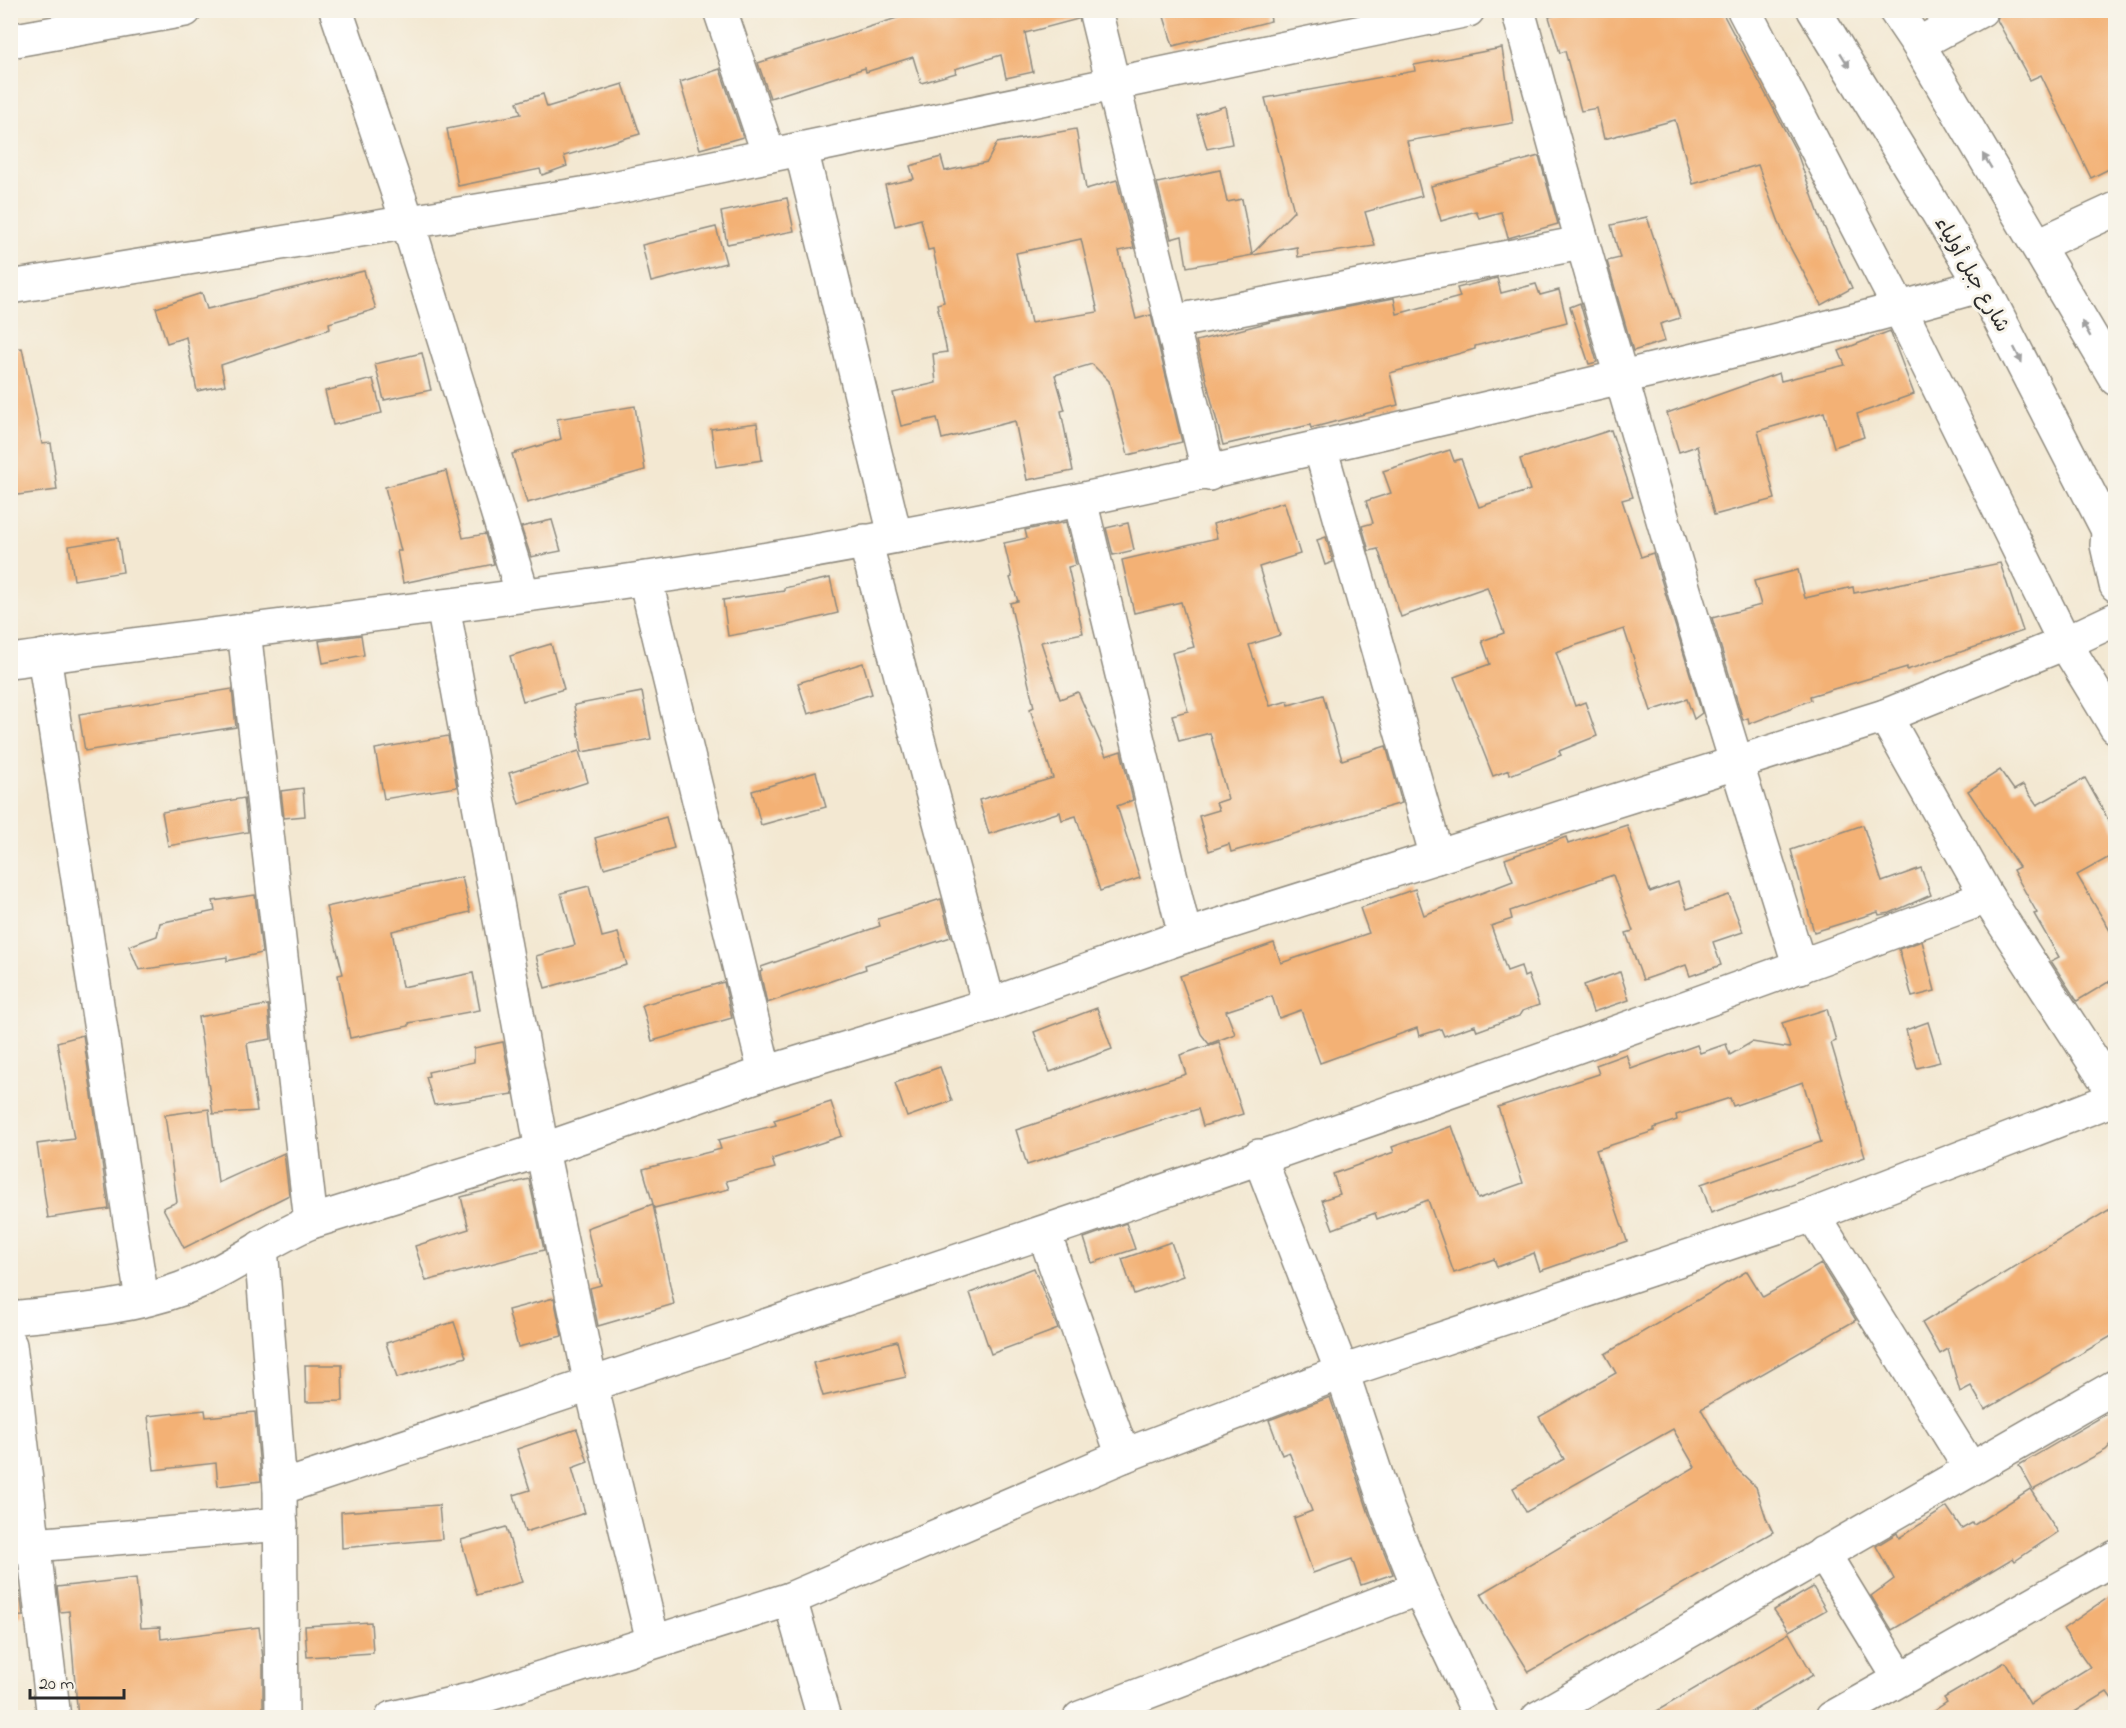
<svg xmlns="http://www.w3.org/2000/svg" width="2126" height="1728" font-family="'Indie Flower','Playpen Sans Arabic',sans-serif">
  <rect width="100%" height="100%" fill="#f7f3e8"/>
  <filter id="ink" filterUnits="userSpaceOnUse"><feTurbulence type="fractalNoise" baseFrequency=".0167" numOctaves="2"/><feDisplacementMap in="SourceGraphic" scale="12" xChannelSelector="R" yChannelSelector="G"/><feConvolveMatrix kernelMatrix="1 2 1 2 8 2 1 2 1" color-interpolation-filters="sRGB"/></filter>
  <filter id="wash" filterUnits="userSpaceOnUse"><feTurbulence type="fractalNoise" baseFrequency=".008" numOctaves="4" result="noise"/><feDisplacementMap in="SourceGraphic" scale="24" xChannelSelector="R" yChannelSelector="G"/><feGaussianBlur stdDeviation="1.35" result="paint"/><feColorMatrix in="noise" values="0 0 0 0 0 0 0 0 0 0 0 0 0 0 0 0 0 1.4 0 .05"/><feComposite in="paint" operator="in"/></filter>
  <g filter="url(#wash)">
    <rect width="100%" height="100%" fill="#f3e8d2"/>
    <g id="blocks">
      <g fill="#f3b175" fill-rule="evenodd">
        <polygon points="899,10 1077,10 1078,19 1025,33 1033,72 1006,78 1001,55 955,69 956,73 921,83 913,57 866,72 865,68 770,98 758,63 900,17"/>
        <polygon points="1162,10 1269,10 1271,21 1173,46"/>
        <polygon points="1571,10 1721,10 1797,153 1821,220 1852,288 1821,305 1784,236 1758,165 1693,184 1675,120 1604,139 1597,108 1581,111 1565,51 1560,53 1549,17"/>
        <polygon points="2000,10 2115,10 2115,166 2091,178 2041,75 2030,80 1997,20"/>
        <polygon points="1502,48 1513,123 1407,141 1422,196 1365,212 1375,246 1298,257 1297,247 1187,267 1182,236 1171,239 1157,183 1220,170 1227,202 1242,199 1252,254 1294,211 1265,98 1415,71 1414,65"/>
        <polygon points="720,69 743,137 700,149 680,82"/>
        <polygon points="623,84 640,134 564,156 567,166 542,175 540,169 458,186 447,129 521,114 517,102 543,94 547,107"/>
        <polygon points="1225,106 1232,144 1207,149 1197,115"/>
        <path d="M1076,129l10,60 31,-9 17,68 -15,3 17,68 15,-4 31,127 -54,13 -19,-74 -17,-17 -37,11 10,35 -4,1 12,60 -46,9 -12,-59 -73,18 -5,-21 -36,8 -8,-33 43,-10 -3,-29 14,-2 -10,-48 7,-2 -11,-53 -5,1 -7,-31 -26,7 -10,-41 29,-6 -4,-13 31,-9 4,14 42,-9 10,-19zM1081,239l17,73 -67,11 -15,-70z"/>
        <polygon points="1539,156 1558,224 1508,238 1501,212 1479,218 1476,211 1441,221 1431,186"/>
        <polygon points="787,198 794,231 727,244 721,212"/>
        <polygon points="1647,217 1680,318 1660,324 1665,341 1633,351 1607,261 1620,258 1611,225"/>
        <polygon points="716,227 726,263 651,282 642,245"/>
        <polygon points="364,271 376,309 329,323 330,329 221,365 225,385 197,391 186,337 167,343 156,308 202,293 207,309"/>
        <polygon points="1497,278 1501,293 1536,284 1540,295 1559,290 1567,322 1475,346 1475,349 1390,373 1398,405 1311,428 1310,425 1223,445 1196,341 1270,322 1394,298 1397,314 1460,297 1457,288"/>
        <polygon points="1580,303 1597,362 1589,364 1570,307"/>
        <polygon points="1890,331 1914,394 1857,414 1864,437 1834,447 1824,412 1758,431 1775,499 1714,515 1697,446 1679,452 1667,413 1779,373 1781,381 1845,365 1839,351"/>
        <polygon points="22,348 42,444 51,443 57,490 10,496 10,349"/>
        <polygon points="422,353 431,390 384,400 375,364"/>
        <polygon points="373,379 382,413 333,425 325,391"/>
        <polygon points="635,406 645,470 527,503 512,454 561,439 557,419"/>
        <polygon points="757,423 762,460 716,467 711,429"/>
        <polygon points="1611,430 1633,497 1622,500 1641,557 1653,553 1702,713 1694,719 1687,699 1651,711 1624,629 1556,652 1575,706 1585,702 1597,736 1559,751 1561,755 1510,775 1509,770 1493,776 1454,677 1490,664 1482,641 1504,633 1487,587 1401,617 1378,549 1369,551 1362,526 1373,523 1366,501 1391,493 1383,471 1450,450 1454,461 1461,459 1479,507 1530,490 1520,459"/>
        <polygon points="446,471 463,538 485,534 494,564 403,583 397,551 401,551 385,487"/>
        <polygon points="1284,502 1300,554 1259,567 1280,635 1249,645 1270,706 1288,701 1289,705 1323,695 1342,760 1386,746 1402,803 1231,852 1229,844 1209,851 1199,816 1219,810 1216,803 1228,799 1210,733 1179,741 1172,715 1188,711 1172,653 1194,647 1181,602 1134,613 1122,560 1217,538 1213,524"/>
        <polygon points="552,520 561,551 531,557 521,527"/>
        <polygon points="1066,522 1076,565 1068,567 1083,633 1041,642 1060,699 1078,692 1106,756 1121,751 1133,800 1117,806 1140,878 1100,891 1076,816 1062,820 1060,812 989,834 979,800 1053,778 1030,709 1034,707 1010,603 1018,601 1010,578 1012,577 1004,543 1027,538 1025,530"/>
        <polygon points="1128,523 1134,550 1113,555 1106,528"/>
        <polygon points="1326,537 1333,562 1325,565 1317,540"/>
        <polygon points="118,538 123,572 74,580 69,546"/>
        <polygon points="2000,563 2023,631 1907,670 1907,667 1810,696 1811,700 1749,724 1748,718 1743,720 1712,618 1761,605 1754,581 1798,570 1805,598 1853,587 1854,593"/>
        <polygon points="830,578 838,613 780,627 728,636 723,600 784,591 784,588"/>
        <polygon points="361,635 364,655 323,663 319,641"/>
        <polygon points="551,644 564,689 523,701 510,656"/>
        <polygon points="863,663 872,694 808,714 798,683"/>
        <polygon points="232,689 236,727 85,751 79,714"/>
        <polygon points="642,692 651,739 582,752 574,705"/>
        <polygon points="448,736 457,787 384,799 375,749"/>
        <polygon points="579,751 588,782 519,804 509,773"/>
        <polygon points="2000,770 2014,790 2023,785 2037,805 2085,778 2115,832 2115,854 2077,875 2115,939 2115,978 2077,1001 2051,961 2059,957 2034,914 2037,913 2013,870 2019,867 1968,791"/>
        <polygon points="816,772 826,807 761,825 752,791"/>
        <polygon points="303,788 305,816 284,818 281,791"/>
        <polygon points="244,798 248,832 168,846 162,812"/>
        <polygon points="666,817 674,848 604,868 595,838"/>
        <polygon points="1627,825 1650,892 1678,882 1687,909 1729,895 1743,932 1713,942 1721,965 1690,976 1686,965 1643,980 1626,933 1633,931 1613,875 1510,911 1512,919 1491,926 1507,971 1521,966 1524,977 1528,975 1539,1005 1522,1011 1519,1016 1477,1031 1475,1025 1444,1036 1441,1029 1419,1036 1417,1028 1320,1063 1301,1010 1279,1018 1272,996 1226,1011 1235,1034 1209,1044 1201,1034 1180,976 1274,943 1281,963 1369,933 1360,908 1415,889 1424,915 1513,881 1505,859 1566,837 1568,844"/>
        <polygon points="1863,825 1882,882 1921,868 1931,895 1890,913 1879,915 1878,912 1814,932 1791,850"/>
        <polygon points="462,877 470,912 392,931 402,987 473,973 480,1010 409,1023 409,1026 350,1038 338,975 343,974 326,907"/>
        <polygon points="589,886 602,937 618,933 627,965 545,988 536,956 575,945 561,893"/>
        <polygon points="255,895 262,953 227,961 227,957 139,970 129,946 157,936 160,923 215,911 213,901"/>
        <polygon points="941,899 951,937 865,965 866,969 767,1003 760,972 762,971 761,967 880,926 878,919"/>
        <polygon points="1922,941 1935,991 1912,997 1899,949"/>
        <polygon points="1620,972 1629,1000 1593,1012 1584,985"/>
        <polygon points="724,982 732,1018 652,1041 642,1005"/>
        <polygon points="268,1005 271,1039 247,1043 257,1111 213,1114 198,1017"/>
        <polygon points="1097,1008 1112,1049 1050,1072 1034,1032"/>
        <polygon points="1827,1009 1836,1041 1831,1043 1865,1157 1711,1213 1701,1184 1821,1142 1803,1082 1733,1106 1730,1098 1676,1115 1677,1120 1654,1128 1654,1131 1596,1150 1627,1241 1540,1271 1534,1253 1497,1267 1494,1259 1454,1273 1428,1200 1377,1219 1375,1213 1333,1229 1322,1200 1340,1194 1333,1174 1394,1152 1392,1147 1452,1126 1478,1199 1523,1183 1498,1107 1599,1074 1596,1065 1626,1054 1631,1069 1697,1045 1700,1053 1726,1044 1730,1055 1752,1042 1790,1048 1782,1023"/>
        <polygon points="1928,1022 1940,1062 1917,1068 1906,1030"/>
        <polygon points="83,1035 109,1209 48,1218 37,1144 74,1139 57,1042"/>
        <polygon points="503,1042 513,1094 434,1105 426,1077 429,1076 428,1072 474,1062 474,1048"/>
        <polygon points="1219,1042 1243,1114 1203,1126 1198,1109 1027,1165 1016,1130 1186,1074 1180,1055"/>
        <polygon points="940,1067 952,1101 907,1117 895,1083"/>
        <polygon points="831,1102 842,1136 772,1159 775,1168 726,1181 729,1189 654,1208 653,1205 674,1304 598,1326 590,1288 601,1285 587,1228 653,1204 643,1169 721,1149 718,1140 776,1125 774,1120"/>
        <polygon points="209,1109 218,1183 284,1153 289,1195 184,1248 163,1208 177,1202 165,1115"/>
        <polygon points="529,1179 544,1250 426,1281 415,1246 469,1229 461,1197"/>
        <polygon points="2115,1206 2115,1334 1985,1410 1971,1386 1960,1392 1948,1349 1940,1354 1922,1323"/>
        <polygon points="1126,1223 1135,1249 1092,1263 1084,1238"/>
        <polygon points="1171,1242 1183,1276 1134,1294 1122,1259"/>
        <polygon points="1821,1264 1856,1320 1701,1409 1735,1467 1756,1487 1766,1518 1773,1532 1529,1672 1481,1594 1695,1467 1673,1429 1526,1512 1513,1488 1564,1459 1539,1417 1616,1373 1605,1354 1747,1271 1763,1297"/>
        <polygon points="1034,1268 1058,1329 991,1354 970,1293"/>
        <polygon points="554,1298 562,1336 518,1347 508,1310"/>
        <polygon points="454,1322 466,1357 397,1378 386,1343"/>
        <polygon points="897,1341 906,1377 823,1396 813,1363"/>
        <polygon points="305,1365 342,1365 343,1401 306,1402"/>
        <polygon points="1330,1397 1369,1514 1393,1574 1361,1585 1352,1559 1313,1573 1294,1518 1312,1511 1289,1452 1282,1455 1269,1420"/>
        <polygon points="2115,1409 2115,1440 2106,1450 2033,1490 2019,1465"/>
        <polygon points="205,1410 206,1417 255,1412 261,1481 218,1486 216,1463 154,1470 148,1416"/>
        <polygon points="577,1429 588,1462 572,1468 585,1513 525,1532 514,1495 530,1490 517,1449"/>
        <polygon points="2030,1489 2058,1532 2015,1561 2013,1558 1892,1630 1871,1596 1894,1579 1876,1546 1897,1533 1899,1538 1947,1507 1962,1529 1972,1523 1974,1525"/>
        <polygon points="439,1505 442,1539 342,1548 341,1512"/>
        <polygon points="506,1527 522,1582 477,1595 461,1540"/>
        <polygon points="136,1578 141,1628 160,1627 161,1639 259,1627 263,1658 263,1709 195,1718 188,1718 187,1714 145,1718 78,1718 69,1611 60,1612 57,1587"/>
        <polygon points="1813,1587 1826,1610 1789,1631 1774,1610"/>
        <polygon points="20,1592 23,1616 10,1617 10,1593"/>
        <polygon points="2115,1593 2115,1703 2107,1692 2065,1718 1923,1718 1947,1702 1944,1698 2005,1662 2030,1704 2090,1667 2063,1629"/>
        <polygon points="371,1622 373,1653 307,1657 305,1626"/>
        <polygon points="1789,1633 1813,1675 1798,1684 1741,1718 1645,1718"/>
      </g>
    </g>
  </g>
  <g filter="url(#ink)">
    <use href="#blocks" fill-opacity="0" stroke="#8f8a7e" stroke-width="1.5"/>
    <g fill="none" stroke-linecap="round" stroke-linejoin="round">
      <g stroke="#8f8a7e" stroke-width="36">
        <g id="minor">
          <polyline points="336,10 408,223 523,595"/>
          <polyline points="720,10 769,155"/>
          <polyline points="1095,10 1209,474"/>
          <path d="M1518,10c87,321 182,640 282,957"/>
          <polyline points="1744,10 1900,309 2065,643 2116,727"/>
          <polyline points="10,41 185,10"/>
          <polyline points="1918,44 1981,10"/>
          <polyline points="801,149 895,535"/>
          <polyline points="2038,245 2116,209"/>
          <polyline points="10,287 594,192 1468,10"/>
          <polyline points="1172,322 1581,243"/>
          <polyline points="1320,447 1437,857"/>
          <polyline points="1080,500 1185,936"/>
          <polyline points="2108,533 2107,545 2116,585"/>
          <polyline points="865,541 989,1005"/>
          <polyline points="645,578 765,1073"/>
          <polyline points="443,606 542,1150 591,1385 653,1641"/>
          <polyline points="244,630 311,1222"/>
          <polyline points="44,656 142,1300"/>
          <path d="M10,661c211,-29 422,-51 631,-82 274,-40 543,-100 812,-163 177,-41 355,-80 529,-131"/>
          <polyline points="1885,716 1987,897 2116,1096"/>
          <polyline points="1259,1156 1342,1372 1387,1508 1419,1588 1481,1718"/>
          <polyline points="1813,1215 1970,1468"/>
          <polyline points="1044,1233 1123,1456"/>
          <polyline points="261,1247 280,1488 282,1718"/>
          <path d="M10,1318c58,-6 117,-9 171,-29 46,-17 85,-48 130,-67l231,-72 223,-77 224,-68 196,-69 700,-220 180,-73 51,-24"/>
          <polyline points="10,1345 54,1718"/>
          <path d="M280,1488c571,-190 1143,-380 1707,-591"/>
          <polyline points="10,1547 281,1524"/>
          <polyline points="1823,1553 1900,1679"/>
          <polyline points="790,1599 824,1718"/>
          <polyline points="392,1718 477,1698 790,1599 1123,1456 1342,1372 1813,1215 2116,1098"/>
          <polyline points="1080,1718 1419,1588"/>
          <polyline points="1538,1718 2116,1386"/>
          <polyline points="1832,1718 2116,1557"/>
        </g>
      </g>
      <g stroke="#8f8a7e" stroke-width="36">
        <g id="major">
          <polyline points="1814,10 1982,285 2116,546"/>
          <polyline points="1895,10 1918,44 2116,379"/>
        </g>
      </g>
      <use href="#minor" stroke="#fff" stroke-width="33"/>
      <use href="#major" stroke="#fff" stroke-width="33"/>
    </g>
    <defs><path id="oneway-solid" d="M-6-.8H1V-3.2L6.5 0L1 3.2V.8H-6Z" transform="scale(1.5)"/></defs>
    <g fill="#a0a0a0">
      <use href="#oneway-solid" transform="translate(1845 60) rotate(58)"/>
      <use href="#oneway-solid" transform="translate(1987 161) rotate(-121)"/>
      <use href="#oneway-solid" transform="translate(2086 329) rotate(-120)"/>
      <use href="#oneway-solid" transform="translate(2018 355) rotate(63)"/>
    </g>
  </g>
  <g text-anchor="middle" stroke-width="6" stroke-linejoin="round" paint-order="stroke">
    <g font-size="20" fill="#2b2b2b" stroke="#f7f3e8">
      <text transform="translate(1973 274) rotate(60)" y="7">شارع جبل أولياء</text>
    </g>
  </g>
  <rect width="2126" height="1728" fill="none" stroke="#f7f3e8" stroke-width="36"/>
  <path d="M30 1689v9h94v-9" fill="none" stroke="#2b2b2b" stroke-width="3"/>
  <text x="39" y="1689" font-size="18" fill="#2b2b2b" stroke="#f7f3e8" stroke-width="4.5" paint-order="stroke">20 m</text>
</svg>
